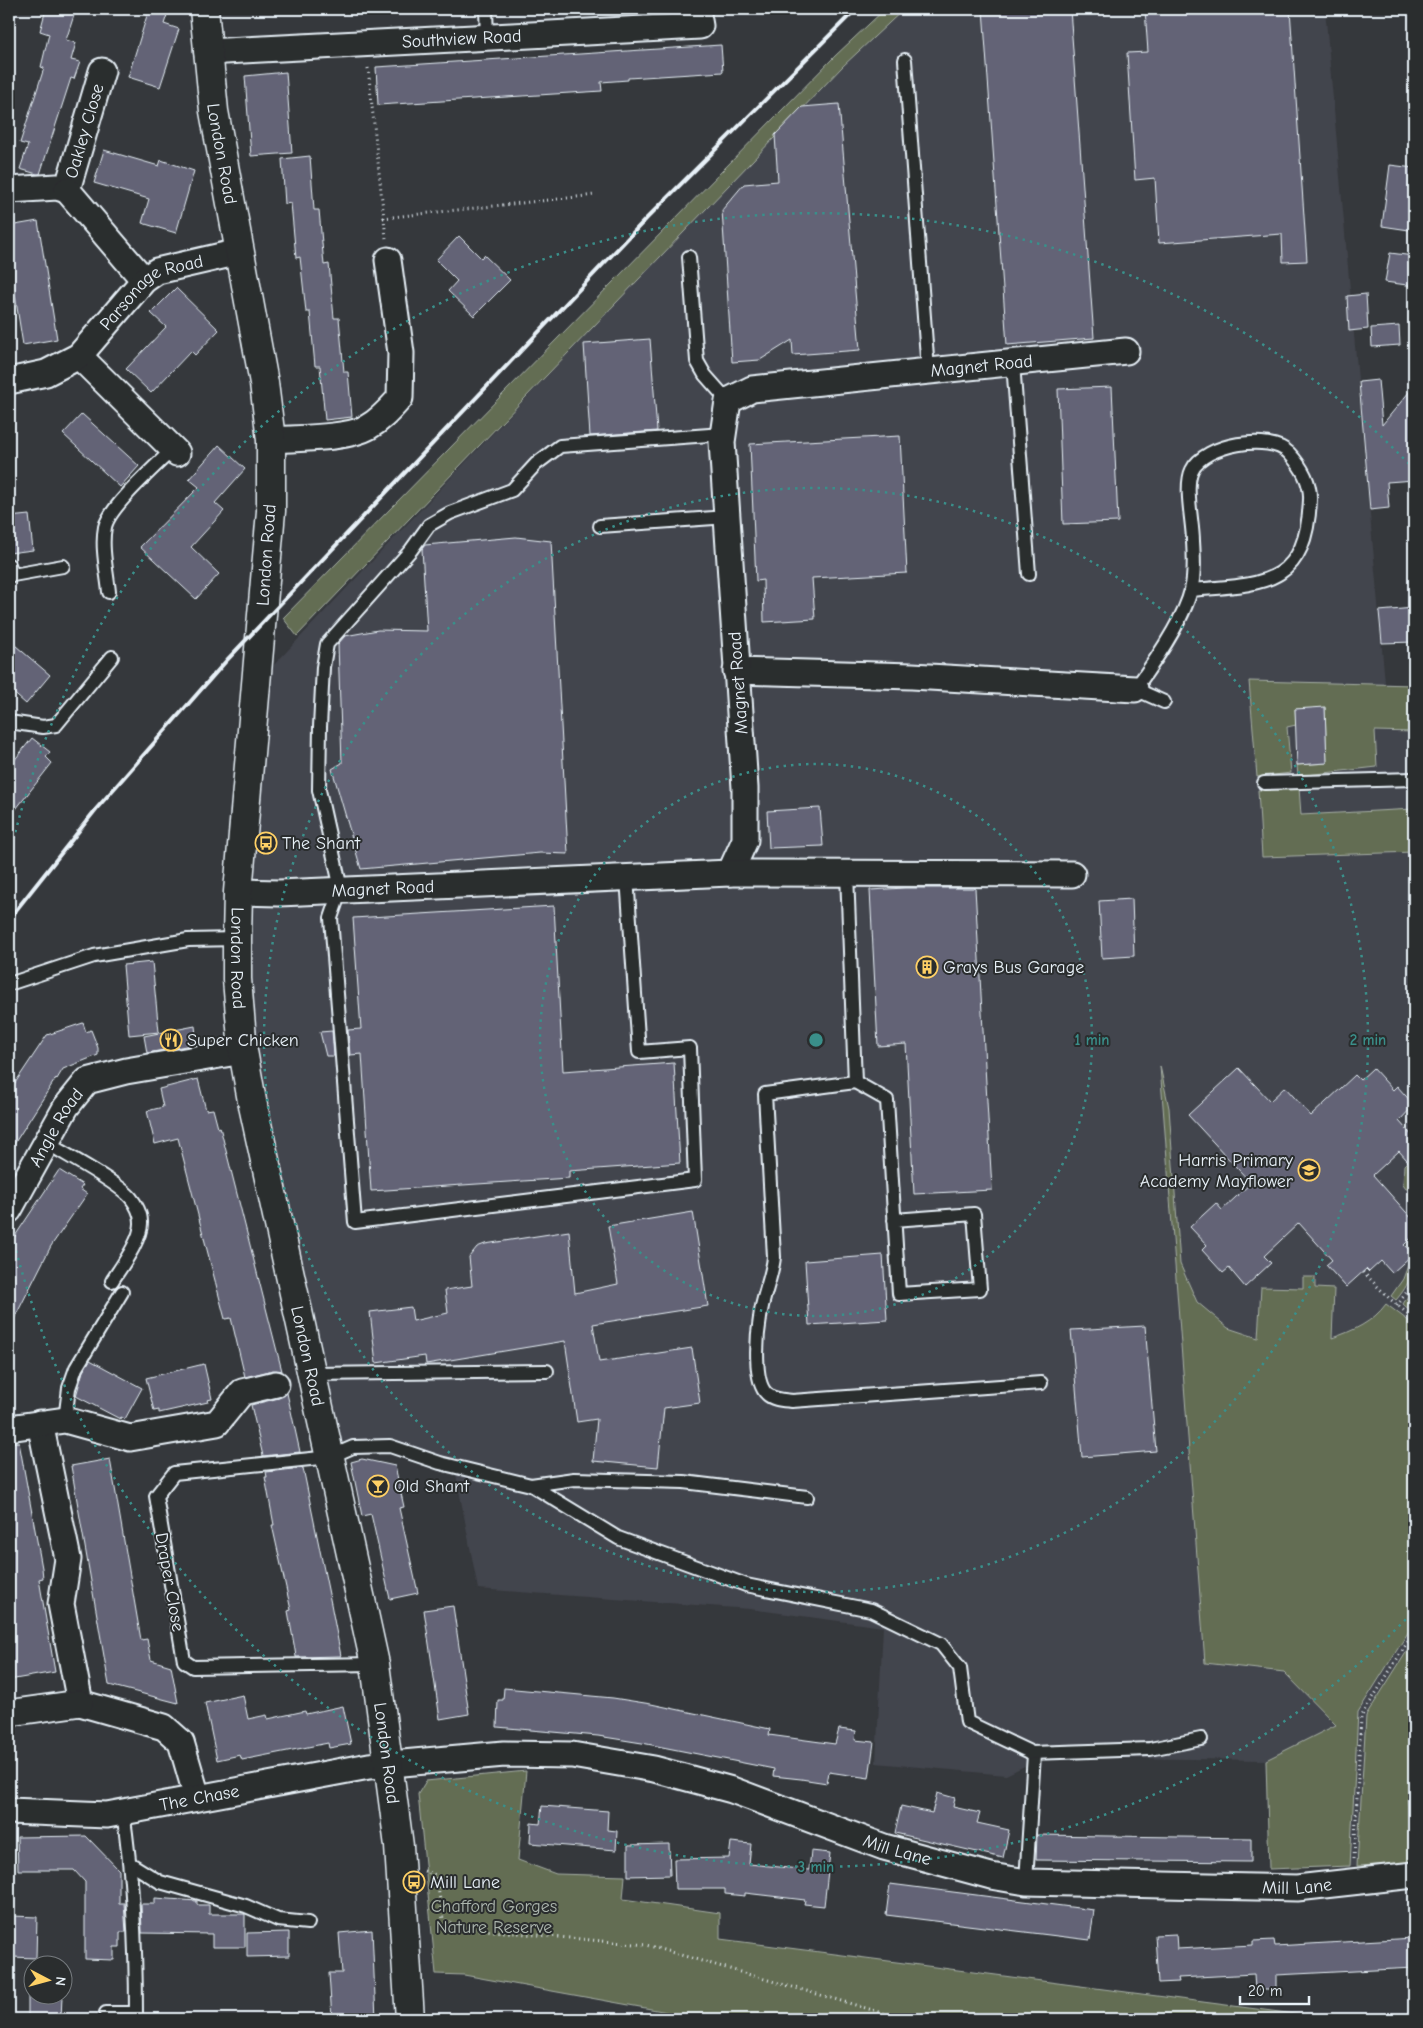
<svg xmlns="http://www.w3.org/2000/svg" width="1423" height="2028" font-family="'Comic Neue',sans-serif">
  <rect width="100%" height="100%" fill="#35383c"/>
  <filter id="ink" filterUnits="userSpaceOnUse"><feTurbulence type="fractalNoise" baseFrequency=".02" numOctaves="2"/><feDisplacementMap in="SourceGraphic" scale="10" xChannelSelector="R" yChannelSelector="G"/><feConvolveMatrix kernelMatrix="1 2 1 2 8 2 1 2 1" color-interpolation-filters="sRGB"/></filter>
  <g filter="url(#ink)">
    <polygon fill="#43454d" points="900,9 1325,9 1385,683 1414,685 1414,1796 1407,1798 1414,1836 1414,1863 1269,1869 1265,1760 1043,1757 1006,1775 876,1763 883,1627 750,1609 478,1589 456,1474 374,1446 352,1450 324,1426 243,1051 255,685 775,135"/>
    <g fill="#636d53" stroke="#a6afa6">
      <polygon points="885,9 904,9 843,66 297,636 283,618 835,56"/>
      <polygon points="1249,681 1414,685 1414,732 1375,731 1377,767 1298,776 1297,765 1327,763 1325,708 1295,709 1296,725 1287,727 1291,773 1257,777"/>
      <polygon points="1299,788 1301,815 1414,809 1414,852 1262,857 1258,790"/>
      <path d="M1160,1066l9,42 11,156 17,38 31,26 30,10 3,-51 42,1v-11h12v11l19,1 -2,49c21,-7 41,-16 54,-34l28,21v298l-56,89 -8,154 -81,3 -3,-109 70,-35 -52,-53 -79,-9z"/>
      <polygon points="1408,1161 1414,1162 1414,1188 1406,1189 1403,1185 1404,1165"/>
      <path d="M1414,1249c0,22 -4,35 -18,51l-5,-4 12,-17z"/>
      <polygon points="1414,1287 1414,1314 1403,1304"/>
      <polygon points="1414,1640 1414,1796 1407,1798 1414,1836 1414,1863 1357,1866 1366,1716"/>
      <polygon points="526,1771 518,1860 556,1874 625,1876 623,1899 720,1913 720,1939 1333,2019 692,2019 662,2011 464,1975 436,1974 418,1794 426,1781"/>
    </g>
    <g fill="#636476" stroke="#e8f1f8">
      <polygon points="46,9 76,9 66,40 76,43 71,60 80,62 74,79 71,78 40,174 37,174 20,169 28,145 20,143 44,68 41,67 49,34 40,31"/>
      <polygon points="149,9 169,9 164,24 179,29 160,87 128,77"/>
      <polygon points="983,9 1070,9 1094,338 1007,345"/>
      <polygon points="1145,9 1290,9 1307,261 1283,262 1282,234 1159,243 1155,178 1135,180 1127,53 1148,52"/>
      <polygon points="721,45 723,72 628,78 628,80 601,82 602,91 378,105 376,67"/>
      <polygon points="286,72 292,153 251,156 245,76"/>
      <polygon points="839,104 860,350 793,355 792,340 760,360 732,362 722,210 744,184 778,181 775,135 802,107"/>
      <polygon points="104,150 159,166 161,160 194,171 176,233 142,223 149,199 94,183"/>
      <polygon points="310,156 314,210 319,210 324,265 329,264 334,318 339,318 344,372 348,372 352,417 325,420 320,366 315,366 310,312 306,312 300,257 296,258 291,203 285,204 282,159"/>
      <polygon points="1390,165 1414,168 1414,195 1409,230 1382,226"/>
      <polygon points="38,221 57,339 23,345 9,257 9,226"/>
      <polygon points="459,236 481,258 484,255 510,280 474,316 448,291 457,281 436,260"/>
      <polygon points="1390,253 1414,256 1414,286 1385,282"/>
      <polygon points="176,288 219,330 195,355 191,351 151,393 126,369 166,327 151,313"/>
      <polygon points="1366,294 1368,329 1349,331 1347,296"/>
      <polygon points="1399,326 1400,345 1372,347 1371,328"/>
      <polygon points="650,339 657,431 590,436 584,344"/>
      <polygon points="1378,380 1382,425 1414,386 1414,480 1387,482 1389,508 1370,510 1359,382"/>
      <polygon points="1112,387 1118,522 1063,524 1058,389"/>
      <polygon points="82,414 139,466 120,487 63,434"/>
      <polygon points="900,436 907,573 812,578 815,619 764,622 763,580 756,581 750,444"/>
      <polygon points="219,445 245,469 215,503 224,511 191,547 219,574 196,599 140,547 199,487 189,479"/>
      <polygon points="29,515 33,550 9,553 9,517"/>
      <polygon points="516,537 551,541 568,854 540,853 361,869 332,769 342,763 338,644 345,636 378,630 427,631 422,549 425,545"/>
      <polygon points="1414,608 1414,642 1382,643 1379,611"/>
      <polygon points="9,640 50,675 26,704 9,689"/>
      <polygon points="1325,707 1327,763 1297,765 1295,709"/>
      <polygon points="32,738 50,752 46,757 52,763 9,818 9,767"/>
      <polygon points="820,808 823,846 769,848 767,811"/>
      <polygon points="905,888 975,888 992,1190 914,1194 906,1044 878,1046 870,890"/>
      <polygon points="1132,899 1134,956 1102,958 1099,901"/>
      <polygon points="554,906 563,1071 674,1063 680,1163 569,1171 569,1178 371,1191 362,1054 350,1055 348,1030 361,1029 353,918"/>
      <polygon points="152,962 159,1032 129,1035 123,965"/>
      <polygon points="83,1023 86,1032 91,1030 98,1048 98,1055 63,1069 57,1079 56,1078 9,1152 9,1092 47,1035"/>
      <polygon points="195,1026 197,1044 147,1053 144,1036"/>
      <polygon points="332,1031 334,1056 326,1056 320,1032"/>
      <polygon points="1239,1068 1270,1101 1285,1087 1311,1116 1355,1075 1360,1080 1373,1068 1393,1090 1397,1086 1414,1105 1399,1121 1414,1138 1414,1168 1399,1151 1373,1175 1414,1221 1414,1235 1404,1245 1413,1254 1392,1273 1381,1261 1369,1272 1366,1269 1346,1287 1326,1265 1332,1260 1299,1223 1264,1256 1271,1263 1245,1287 1229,1268 1223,1273 1202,1250 1207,1245 1190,1227 1216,1203 1222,1210 1251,1183 1188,1115"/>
      <polygon points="198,1079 206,1110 213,1109 218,1128 220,1127 282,1371 273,1370 245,1377 231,1318 225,1319 178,1138 155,1144 147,1111 163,1107 159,1089"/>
      <polygon points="59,1170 83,1185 80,1189 87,1194 51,1246 9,1329 9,1245"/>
      <polygon points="693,1212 708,1306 593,1324 599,1362 692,1348 700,1403 664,1408 658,1467 593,1461 597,1419 577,1422 565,1341 426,1364 425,1356 376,1363 370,1312 411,1307 413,1321 448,1313 445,1290 472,1286 469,1257 477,1247 485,1244 569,1231 575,1293 618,1284 608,1226"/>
      <polygon points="883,1255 887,1320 809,1325 805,1261"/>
      <polygon points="1145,1326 1156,1451 1082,1457 1071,1330"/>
      <polygon points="90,1360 142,1388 125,1419 121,1417 120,1419 76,1396 83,1371"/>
      <polygon points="204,1364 212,1399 207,1400 208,1402 159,1413 159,1410 154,1411 146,1378"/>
      <polygon points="287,1393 300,1452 263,1456 251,1405 279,1398"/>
      <polygon points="19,1442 42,1568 43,1578 39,1579 55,1672 9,1680 9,1443"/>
      <polygon points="110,1459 141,1640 147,1639 151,1660 171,1666 178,1703 109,1685 71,1466"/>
      <polygon points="362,1459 395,1466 404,1507 399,1508 418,1593 390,1599 371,1514 362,1516 351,1462"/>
      <polygon points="303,1468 331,1604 341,1656 296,1657 295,1650 288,1611 291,1610 272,1525 274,1525 265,1477 267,1477 266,1472"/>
      <polygon points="453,1606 469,1714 440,1719 424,1610"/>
      <polygon points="504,1688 613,1698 651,1704 770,1729 769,1735 835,1744 839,1729 856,1731 855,1740 874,1742 869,1778 829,1772 827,1783 801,1779 773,1776 774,1769 642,1743 598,1736 497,1727 498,1700 503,1700"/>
      <polygon points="243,1695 248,1719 267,1715 268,1719 305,1711 306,1714 343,1706 351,1744 329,1748 328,1743 242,1760 240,1755 217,1760 205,1703"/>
      <polygon points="937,1793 955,1798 953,1807 980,1813 977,1823 1009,1830 1003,1858 895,1833 901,1806 932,1813"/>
      <polygon points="542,1806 608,1811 607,1830 617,1831 616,1850 530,1843 531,1823 540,1824"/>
      <polygon points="1037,1835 1251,1838 1251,1862 1036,1860"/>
      <polygon points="86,1836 119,1870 119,1903 124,1903 126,1932 120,1932 120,1947 114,1947 114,1960 85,1959 85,1882 74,1870 18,1870 17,1837"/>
      <polygon points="731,1842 751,1844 749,1864 809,1870 811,1851 830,1853 824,1906 804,1904 805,1900 745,1893 745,1896 725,1894 725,1889 675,1889 674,1859 729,1858"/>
      <polygon points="669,1844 670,1875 628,1876 628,1845"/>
      <polygon points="890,1884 1094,1910 1090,1940 886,1915"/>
      <polygon points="155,1898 197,1901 197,1905 209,1905 209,1914 245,1914 245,1947 212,1947 212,1934 142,1933 141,1904 155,1904"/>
      <polygon points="12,1916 37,1917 36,1958 12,1957"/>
      <polygon points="372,1930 376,2019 332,2019 329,1973 342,1973 339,1933"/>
      <polygon points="289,1932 289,1956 247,1957 247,1933"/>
      <polygon points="1176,1934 1177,1949 1253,1945 1253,1941 1274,1940 1275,1946 1414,1938 1414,1968 1276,1975 1276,1989 1255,1989 1254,1974 1178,1978 1179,1982 1158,1983 1155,1935"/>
      <polygon points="28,1996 62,1996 61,2019 28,2019"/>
    </g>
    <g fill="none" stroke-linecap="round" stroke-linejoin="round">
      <g stroke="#e8f1f8" stroke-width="16">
        <g id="lane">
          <polyline points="486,9 487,38"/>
          <polyline points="905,60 928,371"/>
          <polyline points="689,257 697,361 705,375 728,401"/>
          <polyline points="1013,363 1029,574"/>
          <polyline points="600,526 728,517"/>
          <polyline points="9,565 13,575 63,566"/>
          <path d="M109,592c-2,-20 -8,-45 -4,-65 4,-20 52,-62 68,-78"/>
          <path d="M1164,702l-29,-13c18,-25 49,-69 56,-99 4,-15 3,-33 2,-49 0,-18 -9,-55 -1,-71 12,-26 78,-37 97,-17 13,14 22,29 21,47 -4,87 -47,84 -119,90"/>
          <polyline points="9,722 43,727 56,725 112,657"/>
          <polyline points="1264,783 1414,779"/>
          <path d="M847,873l8,209 -90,12 9,163c-2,21 -12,40 -14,61 -3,17 -7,64 7,76 6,6 17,6 25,7l249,-18"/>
          <polyline points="627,877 639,1052 690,1048 695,1180 355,1222 331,918 341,889 319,790 320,727 323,667 327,644 411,550 429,525 450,513 512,490 536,464 560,446 723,434"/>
          <polyline points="9,984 94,956 188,940 237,939"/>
          <polyline points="855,1082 887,1100 899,1294 980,1289 974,1214 894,1220"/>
          <path d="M47,1143c19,12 72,40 84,55 5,6 10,16 10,24 1,17 -20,45 -29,59"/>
          <polyline points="313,1374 547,1371"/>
          <polyline points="65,1420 69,1388 76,1368 122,1292"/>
          <polyline points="531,1485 618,1538 746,1585 871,1610 941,1644 960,1668 967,1722 1034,1754 1026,1882"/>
          <polyline points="375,1664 193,1667 184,1661 156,1496 174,1473 330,1457 353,1447 390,1446 440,1463 531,1485 574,1479 684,1482 807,1497"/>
          <polyline points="1031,1753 1150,1749 1201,1739"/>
          <polyline points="131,1864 160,1882 246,1906 278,1920 308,1923"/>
          <path d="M106,2013h30c0,-68 -3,-134 -13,-201"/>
        </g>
      </g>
      <g stroke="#e8f1f8" stroke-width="29">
        <g id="street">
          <path id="s1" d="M207,52l493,-26 -3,-17"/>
          <path id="s2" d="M9,190l48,-3 10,3 35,-119"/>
          <polyline points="67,190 144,280"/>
          <polyline points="79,356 177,453"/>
          <path id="s3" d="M9,381l37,-8 33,-17 65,-76 13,-9 82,-19"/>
          <path d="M271,440c25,-2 76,-1 97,-13 13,-7 22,-18 32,-29l1,-45 -13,-93"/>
          <polyline points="736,671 912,676 1135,689"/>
          <path id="s4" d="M730,873l15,-33v-52l-23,-346 6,-41 24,-12 374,-38"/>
          <path id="s5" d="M238,892l41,1 451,-20 342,1"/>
          <path id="s6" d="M9,1210l57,-103 21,-26 39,-10 117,-20"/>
          <polyline points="40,1423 68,1559 61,1604 80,1703 164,1727 181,1742 197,1797"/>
          <polyline points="9,1428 65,1420 130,1438 217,1423 242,1392 276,1384"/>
          <polyline points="9,1713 80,1703"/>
          <path id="s7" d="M9,1811l98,4 262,-49 135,-12 68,1 82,14 78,21 152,57 107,29 35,6 271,6 117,-13"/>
        </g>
      </g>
      <g stroke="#e8f1f8" stroke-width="31">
        <g id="primary">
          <path id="s8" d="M204,9l10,102 50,272 7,57v71l-33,381 -1,47v40l6,72 9,50 123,563 24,182 11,173"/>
        </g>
      </g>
      <g stroke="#e8f1f8" stroke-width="3" stroke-dasharray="1 4" stroke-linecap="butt">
        <polyline points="368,68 386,238"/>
        <polyline points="383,218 595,195"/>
        <polyline points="1363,1272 1390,1299 1414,1319"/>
        <polyline points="1397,1306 1413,1283 1414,1277"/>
        <polyline points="1354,1859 1361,1717 1414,1632"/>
        <polyline points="424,1871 436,1875 443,1919 461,1928 646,1945 904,2019"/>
      </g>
      <use href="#lane" stroke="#2a2d2e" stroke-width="12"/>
      <use href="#street" stroke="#2a2d2e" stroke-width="25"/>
      <use href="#primary" stroke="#2a2d2e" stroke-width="28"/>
      <polyline stroke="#e8f1f8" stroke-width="4" points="9,919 97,808 227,660 647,218 856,9"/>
    </g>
  </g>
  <g fill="none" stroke="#3a8f8a" stroke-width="2.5" stroke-dasharray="2.5 5">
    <circle cx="816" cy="1040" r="276"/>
    <circle cx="816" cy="1040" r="552"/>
    <path d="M1411 1614A827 827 0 0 1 10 1226M10 854A827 827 0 0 1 1411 466"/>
  </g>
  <defs>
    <g id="bus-ring" transform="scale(1.125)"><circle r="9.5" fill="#2a2d2e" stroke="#ffd166" stroke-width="1.5"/><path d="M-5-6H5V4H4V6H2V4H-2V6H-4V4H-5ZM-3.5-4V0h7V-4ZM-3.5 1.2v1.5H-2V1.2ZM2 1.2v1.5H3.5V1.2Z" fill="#ffd166"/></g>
    <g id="building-ring" transform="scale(1.125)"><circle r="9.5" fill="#2a2d2e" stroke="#ffd166" stroke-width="1.5"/><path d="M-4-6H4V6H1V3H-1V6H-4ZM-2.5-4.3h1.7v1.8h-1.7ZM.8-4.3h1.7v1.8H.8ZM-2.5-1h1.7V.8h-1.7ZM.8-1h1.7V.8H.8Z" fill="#ffd166"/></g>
    <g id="restaurant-ring" transform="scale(1.125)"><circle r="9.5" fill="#2a2d2e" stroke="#ffd166" stroke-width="1.5"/><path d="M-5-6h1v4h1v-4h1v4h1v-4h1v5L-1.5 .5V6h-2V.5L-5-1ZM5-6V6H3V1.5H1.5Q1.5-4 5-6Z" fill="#ffd166"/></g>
    <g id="school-ring" transform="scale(1.125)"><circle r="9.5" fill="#2a2d2e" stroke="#ffd166" stroke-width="1.5"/><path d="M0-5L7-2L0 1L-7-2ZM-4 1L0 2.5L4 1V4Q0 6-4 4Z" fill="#ffd166"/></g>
    <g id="bar-ring" transform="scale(1.125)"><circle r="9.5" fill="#2a2d2e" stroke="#ffd166" stroke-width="1.5"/><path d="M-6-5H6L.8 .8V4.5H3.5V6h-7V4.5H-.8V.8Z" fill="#ffd166"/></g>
  </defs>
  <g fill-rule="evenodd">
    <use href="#bus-ring" x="266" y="843"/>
    <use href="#building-ring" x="927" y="967"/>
    <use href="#restaurant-ring" x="171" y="1040"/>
    <use href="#school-ring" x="1309" y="1170"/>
    <use href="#bar-ring" x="378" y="1486"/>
    <use href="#bus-ring" x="414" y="1882"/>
  </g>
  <g text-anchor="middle" stroke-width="4" stroke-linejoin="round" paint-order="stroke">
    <g font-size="18" fill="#e8f1f8" stroke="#2a2d2e">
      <text dy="6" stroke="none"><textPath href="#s1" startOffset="255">Southview Road</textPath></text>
      <text dy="6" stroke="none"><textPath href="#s2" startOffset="120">Oakley Close</textPath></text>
      <text dy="6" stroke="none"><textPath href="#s8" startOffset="146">London Road</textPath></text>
      <text dy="6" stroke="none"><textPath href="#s3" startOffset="175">Parsonage Road</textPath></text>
      <text dy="6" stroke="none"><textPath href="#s4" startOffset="734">Magnet Road</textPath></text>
      <text transform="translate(266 555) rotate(-86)" y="6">London Road</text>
      <text transform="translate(738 683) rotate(-94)" y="6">Magnet Road</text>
      <text dy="6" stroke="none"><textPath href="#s5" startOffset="145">Magnet Road</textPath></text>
      <text dy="6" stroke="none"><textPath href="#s8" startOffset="956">London Road</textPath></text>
      <text dy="6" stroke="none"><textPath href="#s6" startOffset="95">Angle Road</textPath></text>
      <text dy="6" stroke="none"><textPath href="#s8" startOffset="1361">London Road</textPath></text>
      <text transform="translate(170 1582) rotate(80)" y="6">Draper Close</text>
      <text dy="6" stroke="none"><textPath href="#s8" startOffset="1766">London Road</textPath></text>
      <text dy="6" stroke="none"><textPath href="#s7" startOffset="192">The Chase</textPath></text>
      <text dy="6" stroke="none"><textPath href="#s7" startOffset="908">Mill Lane</textPath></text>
      <text dy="6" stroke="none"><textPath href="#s7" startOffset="1312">Mill Lane</textPath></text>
    </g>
    <g font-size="18" fill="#e8f1f8" stroke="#2a2d2e" text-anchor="start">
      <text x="282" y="849">The Shant</text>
      <text x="943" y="973">Grays Bus Garage</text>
      <text x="187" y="1046">Super Chicken</text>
      <text x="1293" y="1166" text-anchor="end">Harris Primary<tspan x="1293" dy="21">Academy Mayflower</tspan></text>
      <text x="394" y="1492">Old Shant</text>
      <text x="430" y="1888">Mill Lane</text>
    </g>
    <g font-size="18" fill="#acb6ae" stroke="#2a2d2e">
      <text x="494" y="1912">Chafford Gorges<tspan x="494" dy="21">Nature Reserve</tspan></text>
    </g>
  </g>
  <circle cx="816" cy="1040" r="8" fill="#3a8f8a" stroke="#2a2d2e" stroke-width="2.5"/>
  <g font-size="15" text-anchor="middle" font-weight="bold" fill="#3a8f8a" stroke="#2a2d2e" stroke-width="4" stroke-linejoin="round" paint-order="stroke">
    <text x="1092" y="1045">1 min</text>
    <text x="1368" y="1045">2 min</text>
    <text x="816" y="1872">3 min</text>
  </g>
  <rect width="1423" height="2028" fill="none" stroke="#2a2d2e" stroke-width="30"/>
  <rect x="15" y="15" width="1393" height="1998" fill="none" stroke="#e8f1f8" stroke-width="2" filter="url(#ink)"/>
  <g transform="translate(48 1980) rotate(96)"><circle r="24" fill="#2a2d2e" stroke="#767b7f"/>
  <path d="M0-4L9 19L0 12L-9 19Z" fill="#ffd166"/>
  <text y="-8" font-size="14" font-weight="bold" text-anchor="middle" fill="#e8f1f8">N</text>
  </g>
  <path d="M1240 1996v8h69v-8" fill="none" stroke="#e8f1f8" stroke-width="2.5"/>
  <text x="1248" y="1996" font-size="15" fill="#e8f1f8" stroke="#2a2d2e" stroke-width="4" paint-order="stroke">20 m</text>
</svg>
